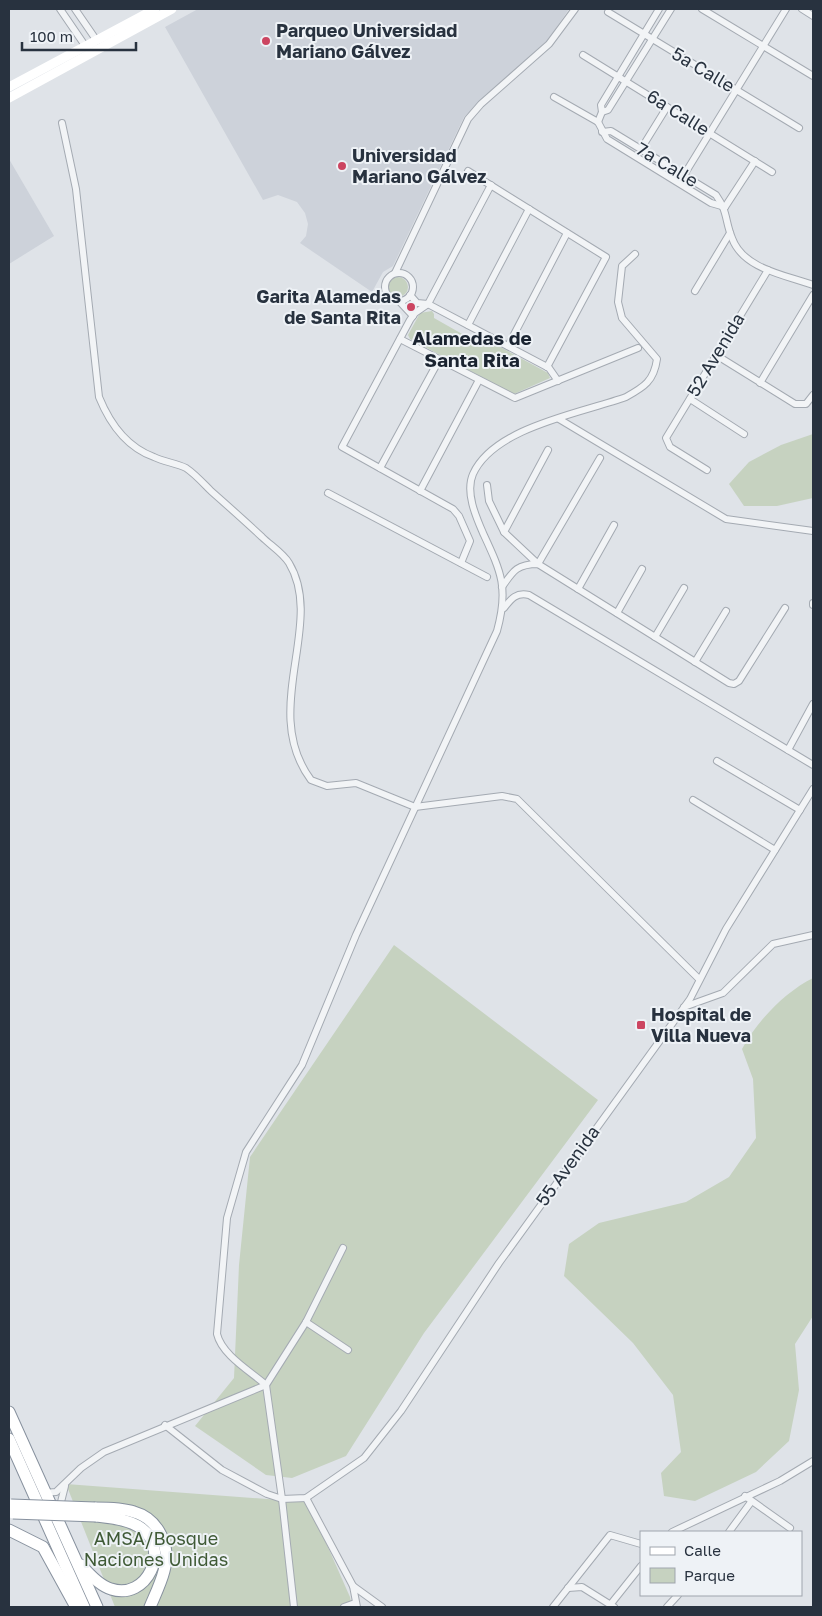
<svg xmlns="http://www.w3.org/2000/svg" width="822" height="1616" font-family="'Golos Text',sans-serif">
  <rect width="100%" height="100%" fill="#dfe3e8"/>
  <g fill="#cdd2da">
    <polygon points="198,9 569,9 548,40 464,117 393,266 383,272 372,292 300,243 306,236 308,224 305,213 297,202 278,195 263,200 165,27"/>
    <polygon points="9,159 54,236 9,264"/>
  </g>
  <g fill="#c6d2c0">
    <circle cx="398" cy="287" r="10"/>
    <polygon points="432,311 434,314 434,318 471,339 474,335 478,335 548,373 550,378 514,394 410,339 408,335 420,313"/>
    <polygon points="813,434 813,498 777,506 744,506 729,484 749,462 781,445"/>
    <polygon points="394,945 598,1100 424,1333 346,1456 292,1478 266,1475 195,1426 234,1378 239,1265 250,1157"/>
    <path d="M813,978v338l-18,28 4,46 -10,51 -33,31 -61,29 -31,-5 -3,-23 20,-21 -8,-57 -40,-52 -69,-67 5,-32 30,-21 87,-21 43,-25 27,-39 -3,-59 -11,-30c15,-28 43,-57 71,-71z"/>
    <polygon points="66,1484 308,1502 350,1597 352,1607 115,1607"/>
  </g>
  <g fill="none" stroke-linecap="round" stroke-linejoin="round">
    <g stroke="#a4aab2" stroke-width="8">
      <g id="minor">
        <polyline points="60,9 86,47"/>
        <polyline points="75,9 97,41"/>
        <polyline points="702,9 813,76"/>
        <polyline points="802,9 813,16"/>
        <polyline points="608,12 799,128"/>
        <polyline points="583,55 772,172"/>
        <polyline points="554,97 598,122 607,139 711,203 725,207"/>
        <polyline points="602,112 608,110 671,9"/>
        <polyline points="598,122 602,112 601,105 659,9"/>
        <path d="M62,123l14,66 23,208c11,27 27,50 55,60 10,5 22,6 32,11 9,6 17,15 25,23 17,15 34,30 51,46 8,8 21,16 27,26 37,61 -30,147 22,217l16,6 29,-3 59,24 87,-11 15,3 182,180"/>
        <path d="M602,132l9,-1 105,64c12,17 9,26 16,43 11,31 53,37 81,47"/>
        <polyline points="641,149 667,107"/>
        <polyline points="468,171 606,257 547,367"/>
        <polyline points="684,175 786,9"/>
        <polyline points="725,207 755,161"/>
        <polyline points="395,273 468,119 481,104 549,44 575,9"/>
        <circle cx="399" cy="287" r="14"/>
        <polyline points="695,291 730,233"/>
        <polyline points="410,295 417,303 428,304 549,368 558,381"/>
        <polyline points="399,301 413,316"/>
        <polyline points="468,325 529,209"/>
        <polyline points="400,339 515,398 638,348"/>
        <polyline points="508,346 567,233"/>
        <polyline points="716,355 795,404 806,404 813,395"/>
        <polyline points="760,383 813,295"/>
        <polyline points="690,399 744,434"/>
        <polyline points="559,419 726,519 813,531"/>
        <polyline points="548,450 504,532 538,564 600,458"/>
        <polyline points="380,468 439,360"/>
        <polyline points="707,470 670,447 666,438 768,270"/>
        <polyline points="487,485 489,501 504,532"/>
        <polyline points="420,491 479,380"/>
        <polyline points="328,493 487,577"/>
        <polyline points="461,563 470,541 459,516 453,509 342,447 410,320 415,313 428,304 491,185"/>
        <path d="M502,587c11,-16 15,-23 36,-23l191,119 5,1 5,-3 46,-73"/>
        <polyline points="578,589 614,525"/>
        <polyline points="813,603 813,605"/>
        <path d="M504,608c7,-9 12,-16 25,-13l284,170"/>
        <polyline points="617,613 642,569"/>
        <polyline points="655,637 684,588"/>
        <polyline points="695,662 726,611"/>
        <polyline points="788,750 813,704"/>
        <polyline points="717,761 800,810"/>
        <polyline points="693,800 775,850"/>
        <polyline points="684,1007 723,993 773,944 813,935"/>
        <polyline points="306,1322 348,1350"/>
        <polyline points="165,1425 222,1470 267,1494 282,1499 306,1498 364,1458 401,1411 499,1263 690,999 726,929 813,789"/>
        <polyline points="44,1493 56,1492 81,1468 104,1452 266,1385 306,1322 343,1248"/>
        <polyline points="745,1496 790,1528"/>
        <polyline points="306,1498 353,1586 357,1607"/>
        <polyline points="59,1510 65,1486"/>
        <polyline points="672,1532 780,1481 813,1461"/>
        <polyline points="729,1532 751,1502"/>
        <polyline points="353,1586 382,1607"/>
        <polyline points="568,1588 582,1587 614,1607"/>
        <polyline points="610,1605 641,1566"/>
        <path d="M294,1607l-12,-108 -16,-114c-16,-14 -44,-30 -49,-51l10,-116 19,-66 56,-87 54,-130 141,-304c12,-43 4,-59 -14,-98 -7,-16 -18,-41 -10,-59 21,-47 109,-61 153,-77 18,-10 28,-16 31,-38l-35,-41 -4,-16 4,-36 13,-12"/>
        <polyline points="344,1607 355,1603"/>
        <polyline points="553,1607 610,1535 641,1544"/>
        <polyline points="667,1607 678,1595"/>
      </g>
    </g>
    <g stroke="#87919e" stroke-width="13">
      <g id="trunk">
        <polyline points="9,1412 97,1607"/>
        <polyline points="9,1439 84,1607"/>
        <path d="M95,1508c13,0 27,0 39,4 25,7 37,35 30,59 -3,12 -9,24 -14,36"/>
        <polyline points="9,1530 43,1547 76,1607"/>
        <path d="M81,1565c7,8 19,21 30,24 36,12 60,-40 30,-61 -13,-9 -31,-10 -45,-12"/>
      </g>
    </g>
    <use href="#minor" stroke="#f2f4f6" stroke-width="6"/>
    <g stroke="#fff" stroke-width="9">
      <polyline points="9,87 155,9"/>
      <polyline points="9,98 172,9"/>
    </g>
    <use href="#trunk" stroke="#fff" stroke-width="11"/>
    <g stroke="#87919e" stroke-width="13" stroke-linecap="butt">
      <g id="trunk-bridge">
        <polyline points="11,1505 95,1508"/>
        <polyline points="13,1513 96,1516"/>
      </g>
    </g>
    <use href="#trunk-bridge" stroke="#fff" stroke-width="11"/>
  </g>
  <g fill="#cc4561" stroke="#eef2f6" stroke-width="2">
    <circle cx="266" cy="41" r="5"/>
    <circle cx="342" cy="166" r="5"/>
    <circle cx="411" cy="307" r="5"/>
    <rect x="636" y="1020" width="10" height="10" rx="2.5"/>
  </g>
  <g text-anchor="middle" stroke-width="4" stroke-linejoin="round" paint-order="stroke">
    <g font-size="18" font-weight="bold" fill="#28323f" stroke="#eef2f6" text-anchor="start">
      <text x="276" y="37">Parqueo Universidad<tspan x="276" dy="21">Mariano Gálvez</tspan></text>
      <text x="352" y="162">Universidad<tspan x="352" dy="21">Mariano Gálvez</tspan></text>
      <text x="401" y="303" text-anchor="end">Garita Alamedas<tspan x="401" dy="21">de Santa Rita</tspan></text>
      <text x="651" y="1021">Hospital de<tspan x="651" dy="21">Villa Nueva</tspan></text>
    </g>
    <g font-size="18" fill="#28323f" stroke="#eef2f6">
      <text transform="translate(703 70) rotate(31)" y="6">5a Calle</text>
      <text transform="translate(678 113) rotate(32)" y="6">6a Calle</text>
      <text transform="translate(667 165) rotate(31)" y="6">7a Calle</text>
      <text transform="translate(716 355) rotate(-59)" y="6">52 Avenida</text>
      <text transform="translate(568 1166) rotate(-54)" y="6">55 Avenida</text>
    </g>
    <g font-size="18" fill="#3f5a36" stroke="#eef2f6">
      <text x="156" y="1545">AMSA/Bosque<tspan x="156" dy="21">Naciones Unidas</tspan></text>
    </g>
    <g font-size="19" font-weight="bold" fill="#1a2330" stroke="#eef2f6">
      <text x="472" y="345">Alamedas de<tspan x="472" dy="22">Santa Rita</tspan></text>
    </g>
  </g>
  <rect width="822" height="1616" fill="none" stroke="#28323f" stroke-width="20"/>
  <rect x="640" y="1531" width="162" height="65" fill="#eef2f6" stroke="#9fa5ad"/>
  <rect x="650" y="1547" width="25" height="8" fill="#ffffff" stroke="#9fa5ad"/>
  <text x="684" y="1556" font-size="15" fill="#28323f">Calle</text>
  <rect x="650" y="1568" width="25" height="15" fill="#c6d2c0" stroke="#9fa5ad"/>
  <text x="684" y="1581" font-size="15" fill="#28323f">Parque</text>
  <path d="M22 42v8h114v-8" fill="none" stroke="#28323f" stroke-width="2.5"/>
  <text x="30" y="42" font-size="15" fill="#28323f" stroke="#eef2f6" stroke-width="4" paint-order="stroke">100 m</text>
</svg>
